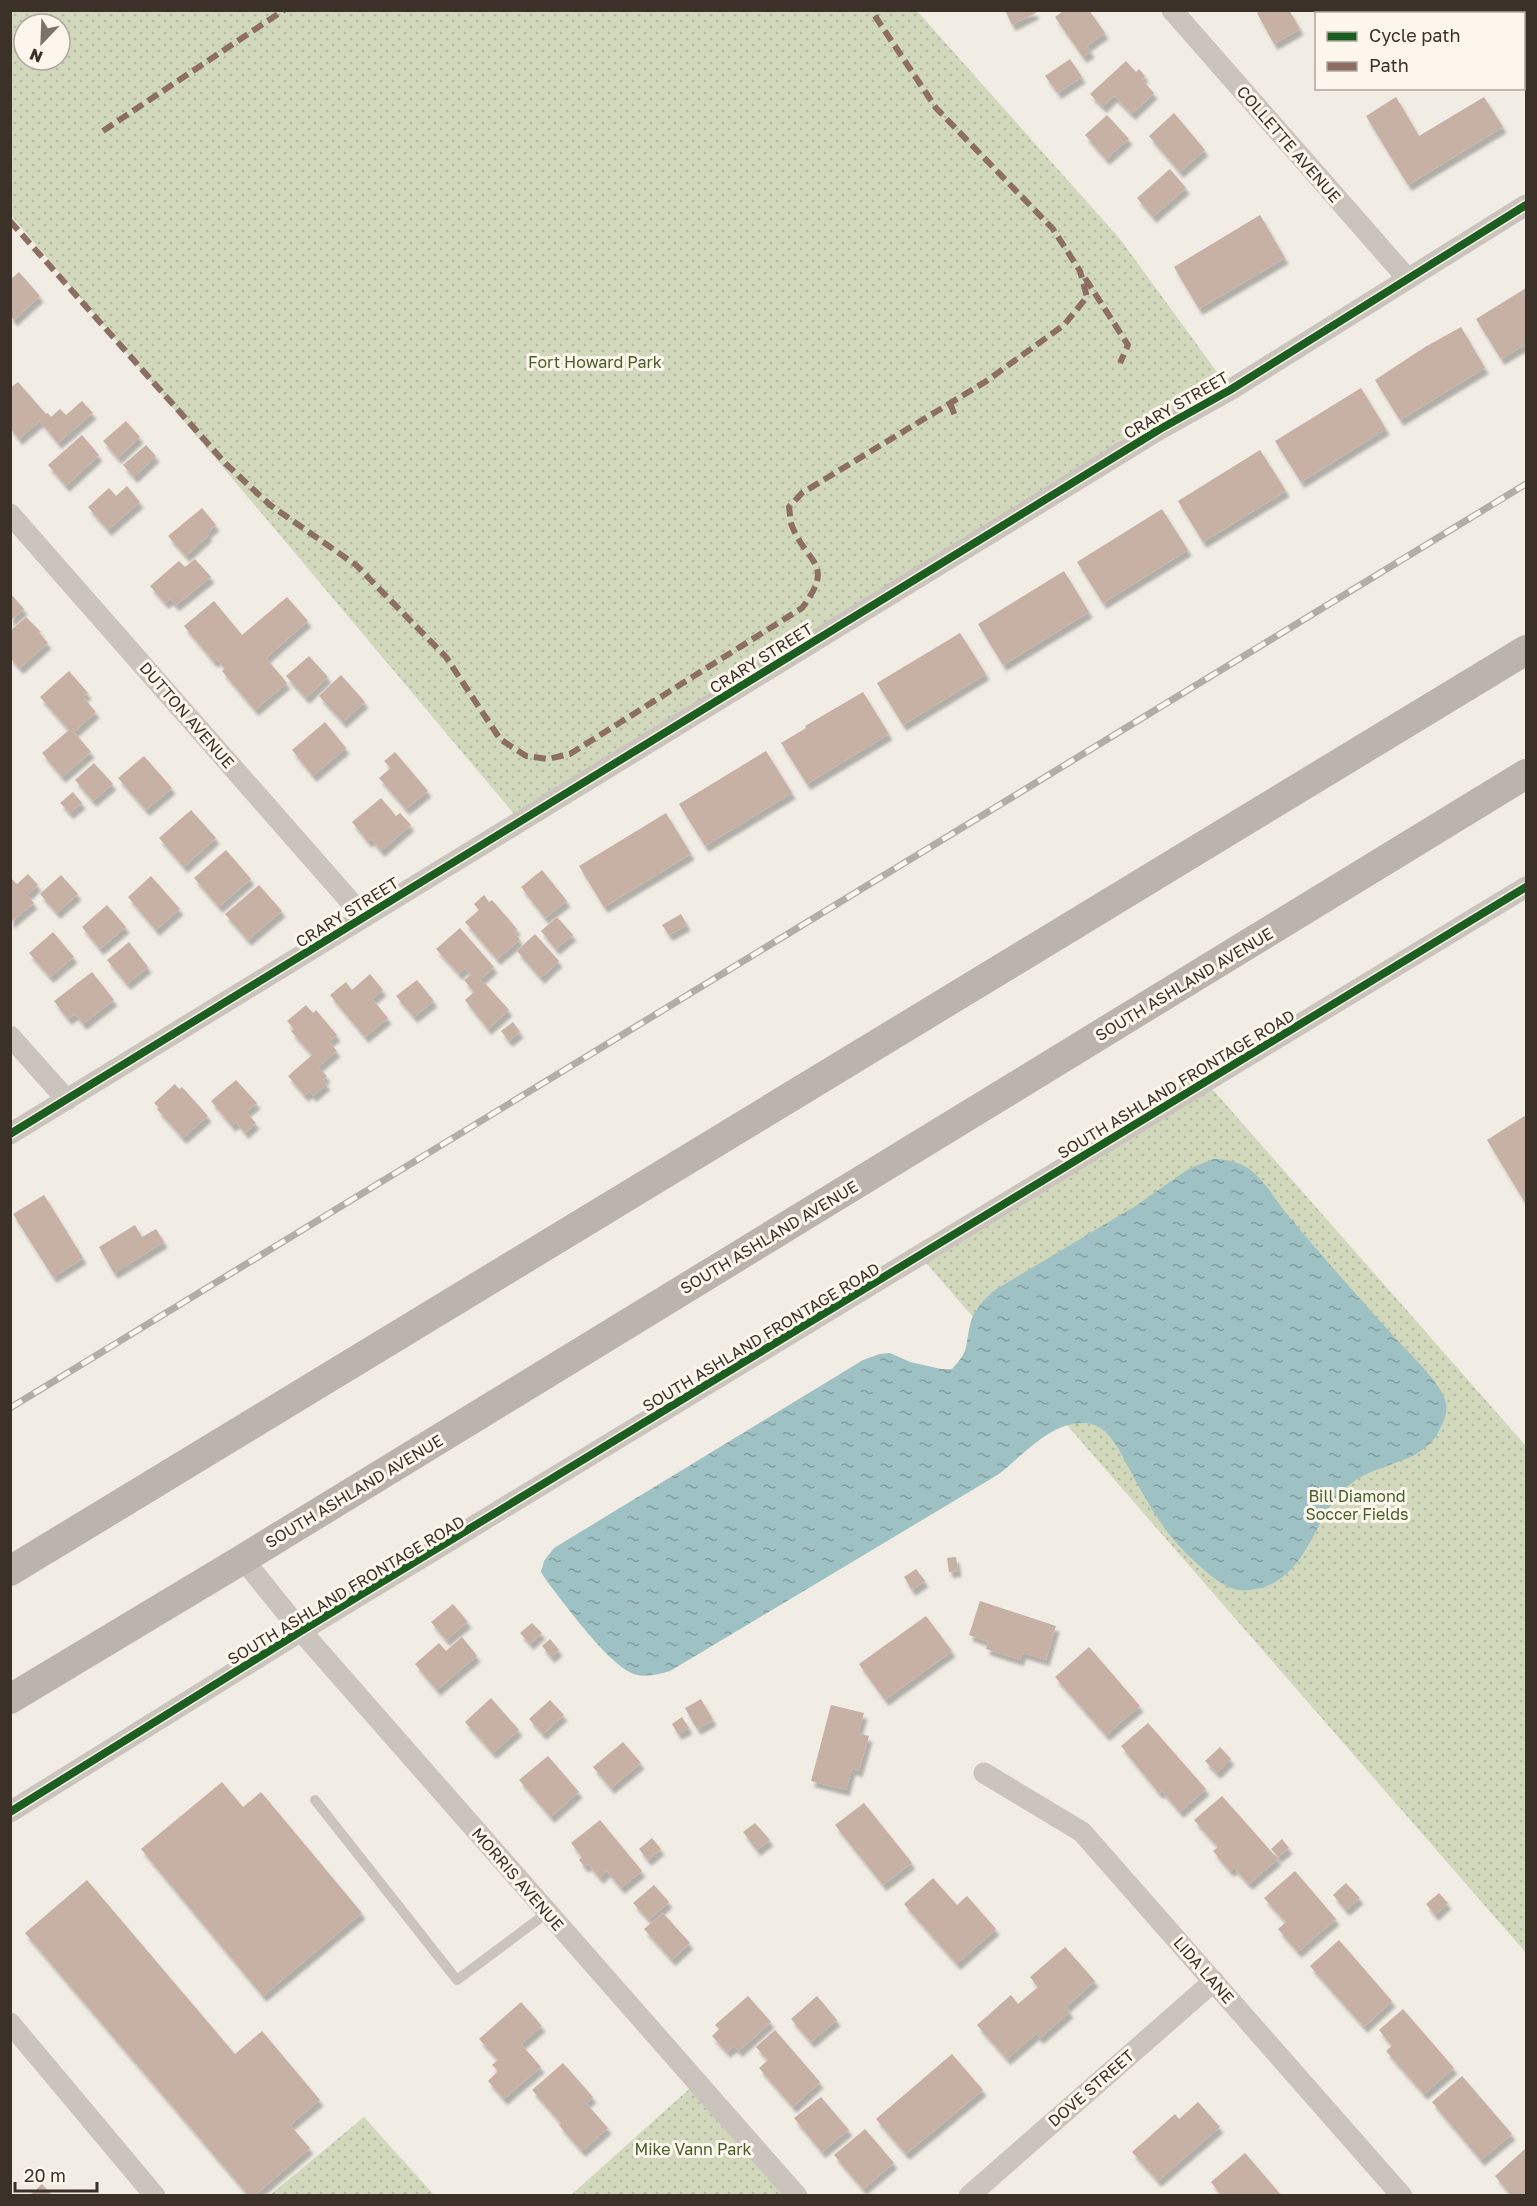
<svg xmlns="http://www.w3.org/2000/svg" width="1537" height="2206" font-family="'Golos Text',sans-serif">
  <defs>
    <pattern id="park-dots" width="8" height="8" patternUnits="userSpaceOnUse" patternTransform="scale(1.5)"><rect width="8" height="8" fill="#d1d8bc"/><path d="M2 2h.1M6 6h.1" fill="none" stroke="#b4baa2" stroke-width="1.8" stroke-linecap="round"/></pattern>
    <pattern id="water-ripples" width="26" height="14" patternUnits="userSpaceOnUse" patternTransform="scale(1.5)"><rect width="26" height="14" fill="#9ec1c4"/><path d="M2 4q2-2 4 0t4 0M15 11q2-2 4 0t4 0" fill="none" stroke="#829d9f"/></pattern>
    <filter id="shadow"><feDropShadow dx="3.5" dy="6" stdDeviation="1.5" flood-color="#0004"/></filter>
  </defs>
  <rect width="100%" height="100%" fill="#f1ece4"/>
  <g fill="url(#park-dots)" fill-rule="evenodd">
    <path d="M10,11h907l203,228 110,151 -710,431 -509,-606zM24,24h36v36h-36z"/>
    <polygon points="1206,1082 1526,1446 1526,1953 920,1256"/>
    <polygon points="697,2082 797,2196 570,2196"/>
    <polygon points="364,2117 434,2195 270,2195"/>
  </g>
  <path fill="url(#water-ripples)" d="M1213,1159c12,0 23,2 33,8 19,12 30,35 45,52 35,42 71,82 107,122 14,15 44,43 48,62 2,7 -2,18 -5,24 -16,37 -59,34 -88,55 -40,29 -39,84 -86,104 -7,3 -22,5 -29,4 -23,-4 -65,-48 -77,-67 -13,-19 -24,-40 -35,-60 -4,-7 -7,-15 -12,-21 -8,-12 -18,-19 -32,-19 -32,0 -60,33 -83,51l-329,197c-10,3 -22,6 -33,4 -26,-6 -73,-72 -91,-95l-5,-8 3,-11 10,-13 309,-188 17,-6 10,-1 20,9 31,7h11c17,-18 13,-21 18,-44 3,-15 14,-25 25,-35l142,-85 50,-35z"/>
  <g fill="#c7b1a4" filter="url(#shadow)">
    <polygon points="1005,10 1034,10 1036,13 1012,25"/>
    <polygon points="1064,10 1089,10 1105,33 1087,46 1091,52 1083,57 1055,17"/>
    <polygon points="1262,10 1289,10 1300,29 1274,44 1257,13"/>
    <polygon points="1526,25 1526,88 1524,83 1524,27"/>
    <polygon points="1070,59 1082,77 1058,93 1045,76"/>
    <polygon points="1126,61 1136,72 1139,69 1145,76 1142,80 1154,93 1132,114 1114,96 1103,107 1090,94"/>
    <polygon points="1396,97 1419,136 1484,97 1503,127 1408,185 1366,116"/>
    <polygon points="1174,113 1205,150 1180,172 1149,136"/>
    <polygon points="1107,115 1129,139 1106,159 1085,135"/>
    <polygon points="1170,169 1186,188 1153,217 1137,198"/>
    <polygon points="1260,215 1285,258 1199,309 1174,267"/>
    <polygon points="19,272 40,296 14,320 10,316 10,280"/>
    <polygon points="1526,288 1526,344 1501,359 1476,319"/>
    <polygon points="1461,327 1485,368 1400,420 1375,380 1425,347"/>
    <polygon points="18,382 46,414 48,413 51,417 60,409 66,415 82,401 93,413 58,443 40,421 19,439 10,428 10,388"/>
    <polygon points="1361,388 1386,429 1301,482 1275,441"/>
    <polygon points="126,421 140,437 118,458 103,441"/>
    <polygon points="82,435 99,455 66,486 48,465"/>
    <polygon points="146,445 156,456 134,477 123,465"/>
    <polygon points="1260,450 1286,491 1203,542 1178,501"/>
    <polygon points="127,486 140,502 108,530 88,507 109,488 116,496"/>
    <polygon points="202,508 216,525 207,533 209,535 186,556 168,536"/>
    <polygon points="1162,509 1188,550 1103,603 1077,562"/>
    <polygon points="195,559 211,577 176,605 170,599 165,603 150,586 179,561 185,567"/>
    <polygon points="1064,571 1089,612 1003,665 978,624"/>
    <polygon points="10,593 24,609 10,621"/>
    <polygon points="287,597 308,621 266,658 287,683 255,710 222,671 225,669 217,659 214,662 184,626 214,601 242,635"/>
    <polygon points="26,617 41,632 39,633 48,643 20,668 10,658 10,631"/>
    <polygon points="960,633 986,674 903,725 877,683"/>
    <polygon points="309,656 328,677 306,698 286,676"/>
    <polygon points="69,671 88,693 83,697 96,712 74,732 91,752 62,777 42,753 69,730 40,697"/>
    <polygon points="341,675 365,702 343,722 319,696"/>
    <polygon points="863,692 889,734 807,784 781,743 806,728 805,726"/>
    <polygon points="325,722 346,748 313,776 292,750"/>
    <polygon points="766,751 792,793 705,846 679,804"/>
    <polygon points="395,752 428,791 406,809 379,778 391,768 384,761"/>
    <polygon points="144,756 172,788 146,810 118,778"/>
    <polygon points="94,763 113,784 93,801 75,780"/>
    <polygon points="73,792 82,803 70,813 60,803"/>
    <polygon points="381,798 396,816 400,813 411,825 381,851 371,839 368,842 352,822"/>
    <polygon points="191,810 216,838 184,867 159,838"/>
    <polygon points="666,813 691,854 604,907 579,866"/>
    <polygon points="226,850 251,879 219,907 194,878"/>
    <polygon points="542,870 567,901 545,918 521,887"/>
    <polygon points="28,874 38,885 27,895 34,903 10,923 10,877 17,884"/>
    <polygon points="61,875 78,894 57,913 40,894"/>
    <polygon points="151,876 180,909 156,930 128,897"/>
    <polygon points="259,885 282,911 248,940 225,914"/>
    <polygon points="484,895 489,902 492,900 517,929 514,932 520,940 497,959 465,922 479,910 474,904"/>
    <polygon points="107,905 126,927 100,949 82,927"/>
    <polygon points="681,914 687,925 669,935 662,925"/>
    <polygon points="557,917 573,935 556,949 541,931"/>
    <polygon points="460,928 494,967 480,980 482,983 484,982 509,1010 488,1029 465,1000 474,992 464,980 471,975 465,968 459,974 436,949"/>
    <polygon points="53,932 74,957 50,977 29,953"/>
    <polygon points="535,934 559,961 541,978 517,951"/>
    <polygon points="129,942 148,967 127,984 107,960"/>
    <polygon points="92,972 114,1000 83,1024 75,1014 68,1019 54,1001"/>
    <polygon points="370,974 383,990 372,999 388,1018 365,1037 330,995 346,982 352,990"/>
    <polygon points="417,980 434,1001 414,1017 396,996"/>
    <polygon points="306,1005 313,1013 316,1010 337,1035 329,1042 337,1051 318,1067 327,1076 323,1080 327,1084 313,1096 309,1092 305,1096 288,1076 312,1055 291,1031 294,1029 287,1021"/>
    <polygon points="513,1022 520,1032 509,1041 501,1031"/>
    <polygon points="236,1080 257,1103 246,1112 256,1123 245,1133 236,1122 232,1126 211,1101"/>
    <polygon points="175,1084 179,1089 182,1087 208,1116 183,1138 157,1109 159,1108 154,1103"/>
    <polygon points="1526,1115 1526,1204 1487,1140"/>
    <polygon points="44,1195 83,1258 53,1277 13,1214"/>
    <polygon points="135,1225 142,1237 156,1229 164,1242 114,1273 99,1247"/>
    <polygon points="956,1557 958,1571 949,1572 947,1558"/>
    <polygon points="916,1569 925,1581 912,1590 904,1577"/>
    <polygon points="980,1601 1056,1626 1046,1660 1023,1653 1020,1660 986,1649 988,1642 969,1635"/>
    <polygon points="453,1604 468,1622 446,1640 431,1622"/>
    <polygon points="926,1616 952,1651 885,1700 859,1664"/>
    <polygon points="532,1623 542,1633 530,1644 520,1633"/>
    <polygon points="462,1637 477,1656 437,1690 415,1664 439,1643 446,1651"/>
    <polygon points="550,1639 559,1650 551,1657 542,1646"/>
    <polygon points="1089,1647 1140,1706 1106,1735 1055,1677"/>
    <polygon points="491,1698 519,1730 493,1753 465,1722"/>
    <polygon points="701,1699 713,1720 697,1729 685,1708"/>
    <polygon points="550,1700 564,1715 543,1734 529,1719"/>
    <polygon points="831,1705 864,1713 858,1733 869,1736 859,1771 852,1769 846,1790 811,1781"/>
    <polygon points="682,1717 689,1728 678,1734 672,1724"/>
    <polygon points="1148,1723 1206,1789 1180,1812 1162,1791 1159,1793 1121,1746"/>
    <polygon points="623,1742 641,1763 611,1788 593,1767"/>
    <polygon points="1220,1747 1231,1759 1217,1773 1205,1761"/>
    <polygon points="548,1756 579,1792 551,1817 519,1780"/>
    <polygon points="222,1782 243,1807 261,1792 362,1913 263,1996 141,1849"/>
    <polygon points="1222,1796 1278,1859 1249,1884 1234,1868 1230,1871 1213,1851 1218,1847 1194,1820"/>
    <polygon points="864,1803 912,1863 883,1885 835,1825"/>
    <polygon points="600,1820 642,1871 621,1888 607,1871 600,1878 588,1864 585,1867 579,1860 582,1857 571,1843"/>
    <polygon points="755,1823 770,1840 757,1850 743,1832"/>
    <polygon points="652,1838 661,1849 648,1860 639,1849"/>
    <polygon points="1282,1839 1289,1848 1278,1857 1271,1849"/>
    <polygon points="1295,1871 1336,1919 1298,1952 1278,1929 1286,1922 1264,1898"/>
    <polygon points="933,1878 957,1905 967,1896 996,1929 957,1964 904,1904"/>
    <polygon points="87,1880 235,2054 262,2031 320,2100 290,2125 310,2148 254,2196 249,2196 25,1933"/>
    <polygon points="1346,1883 1360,1898 1346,1910 1333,1895"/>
    <polygon points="654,1885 669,1902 649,1920 633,1903"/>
    <polygon points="1439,1893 1448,1903 1435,1915 1426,1904"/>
    <polygon points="663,1913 690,1943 672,1960 644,1929"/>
    <polygon points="1339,1940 1392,2001 1364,2027 1310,1966"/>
    <polygon points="1065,1947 1095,1981 1066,2007 1070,2012 1040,2038 1036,2034 1007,2059 977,2025 1011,1995 1018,2004 1038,1987 1030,1977"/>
    <polygon points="748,1996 771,2022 739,2051 734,2046 727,2052 712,2036 719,2029 715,2025"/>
    <polygon points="817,1996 837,2020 811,2042 791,2019"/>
    <polygon points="521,2002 542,2026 521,2044 541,2067 504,2099 488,2081 498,2071 492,2065 498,2060 479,2039"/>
    <polygon points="1403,2009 1454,2068 1424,2094 1386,2051 1392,2046 1379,2030"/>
    <polygon points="775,2030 820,2082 793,2107 759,2068 768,2060 756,2047"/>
    <polygon points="952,2054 983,2090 906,2154 876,2119"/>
    <polygon points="563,2063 593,2097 586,2103 608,2128 582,2151 559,2125 561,2123 532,2090"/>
    <polygon points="1462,2076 1512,2134 1481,2160 1432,2102"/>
    <polygon points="821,2097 849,2130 822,2152 794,2118"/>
    <polygon points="1198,2102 1220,2127 1158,2181 1132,2152 1175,2114 1179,2119"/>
    <polygon points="865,2129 894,2163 863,2189 834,2155"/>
    <polygon points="1526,2148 1526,2196 1512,2196 1495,2176"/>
    <polygon points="1245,2153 1282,2196 1222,2196 1211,2182"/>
    <polygon points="42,2184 53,2196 29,2196"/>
  </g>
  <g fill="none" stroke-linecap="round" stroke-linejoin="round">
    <polyline stroke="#cac4bd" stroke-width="10" points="315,1800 457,1980 548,1912"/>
    <g stroke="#cac4bd" stroke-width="21">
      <polyline points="1172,10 1407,278"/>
      <polyline points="10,514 364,917"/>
      <polyline points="10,1036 67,1100"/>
      <polyline points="10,1134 1012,520 1160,429 1230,390 1526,205"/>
      <polyline points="243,1559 301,1631 797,2196"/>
      <polyline points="984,1773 1082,1832 1402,2196"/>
      <polyline points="10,1812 301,1631 1526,887"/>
      <polyline points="10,2023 155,2196"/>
      <polyline points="969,2196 1214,1981"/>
    </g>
    <g stroke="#bbb4ad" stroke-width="30">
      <polyline points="10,1571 1526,650"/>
      <polyline points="10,1699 243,1559 1526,774"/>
    </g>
    <g stroke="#b2ada7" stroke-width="7">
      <polyline id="rail" points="10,1408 1526,484"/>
    </g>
    <use href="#rail" stroke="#fcf6ec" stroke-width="4.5" stroke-dasharray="14" stroke-linecap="butt"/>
    <g stroke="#8d6e63" stroke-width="6" stroke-dasharray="12 6" stroke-linecap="butt">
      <polyline points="103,131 284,10"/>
      <path d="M10,221l216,243 44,41 86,60 90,92 54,82 26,17 22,3 22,-5 232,-146c34,-45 5,-44 -10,-82 -2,-6 -2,-13 -3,-19l13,-14 183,-111 79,-57 23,-28 -7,-26 -27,-42 -117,-121 -65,-98"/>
      <polyline points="1085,278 1128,345 1120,363"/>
      <polyline points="950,403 955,416"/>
    </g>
    <g stroke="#fcf6ec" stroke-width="11">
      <g id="cycleway">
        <polyline points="10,1134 1012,520 1160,429 1230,390 1526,205"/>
        <polyline points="10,1812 301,1631 1526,887"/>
      </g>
    </g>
    <use href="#cycleway" stroke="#1b5e20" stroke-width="8"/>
  </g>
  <g text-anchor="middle" stroke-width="6" stroke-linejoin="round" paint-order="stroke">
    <g font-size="16" fill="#3c3129" stroke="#fcf6ec">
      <text transform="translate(1289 144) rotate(49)" y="6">COLLETTE AVENUE</text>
      <text transform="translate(1176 405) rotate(-30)" y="6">CRARY STREET</text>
      <text transform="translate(761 658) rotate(-32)" y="6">CRARY STREET</text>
      <text transform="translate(187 715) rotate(49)" y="6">DUTTON AVENUE</text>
      <text transform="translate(347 912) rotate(-32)" y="6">CRARY STREET</text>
      <text transform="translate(1184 984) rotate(-31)" y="6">SOUTH ASHLAND AVENUE</text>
      <text transform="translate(1176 1084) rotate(-31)" y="6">SOUTH ASHLAND FRONTAGE ROAD</text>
      <text transform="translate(769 1237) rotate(-31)" y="6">SOUTH ASHLAND AVENUE</text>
      <text transform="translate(761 1337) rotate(-31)" y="6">SOUTH ASHLAND FRONTAGE ROAD</text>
      <text transform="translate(354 1491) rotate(-31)" y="6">SOUTH ASHLAND AVENUE</text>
      <text transform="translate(346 1590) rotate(-31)" y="6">SOUTH ASHLAND FRONTAGE ROAD</text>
      <text transform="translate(518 1879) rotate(49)" y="6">MORRIS AVENUE</text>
      <text transform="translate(1204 1970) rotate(49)" y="6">LIDA LANE</text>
      <text transform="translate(1091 2088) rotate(-41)" y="6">DOVE STREET</text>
    </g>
    <g font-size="16" fill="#475e2a" stroke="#fcf6ec">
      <text x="595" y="368">Fort Howard Park</text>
      <text x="1357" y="1502">Bill Diamond<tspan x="1357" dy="18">Soccer Fields</tspan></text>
      <text x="693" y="2155">Mike Vann Park</text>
    </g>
  </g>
  <rect width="1537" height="2206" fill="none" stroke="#3c3129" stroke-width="24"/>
  <rect x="1315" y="12" width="210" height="78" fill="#fcf6ec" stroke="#afa79e" stroke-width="1.5"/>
  <rect x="1327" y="32" width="30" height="9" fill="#1b5e20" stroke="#afa79e" stroke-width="1.5"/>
  <text x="1369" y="42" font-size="18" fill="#3c3129">Cycle path</text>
  <rect x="1327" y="62" width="30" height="9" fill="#8d6e63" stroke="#afa79e" stroke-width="1.5"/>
  <text x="1369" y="72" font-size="18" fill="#3c3129">Path</text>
  <g transform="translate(42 42) rotate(203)"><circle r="28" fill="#fcf6ec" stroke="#afa79e" stroke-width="1.5"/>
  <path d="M0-4.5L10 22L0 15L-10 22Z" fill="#7b726a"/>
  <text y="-9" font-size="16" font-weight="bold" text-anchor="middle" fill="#3c3129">N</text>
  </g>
  <path d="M15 2182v9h82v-9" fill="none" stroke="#3c3129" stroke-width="3"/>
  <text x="24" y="2182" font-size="18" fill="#3c3129" stroke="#fcf6ec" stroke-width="4.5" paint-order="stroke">20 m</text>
</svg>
